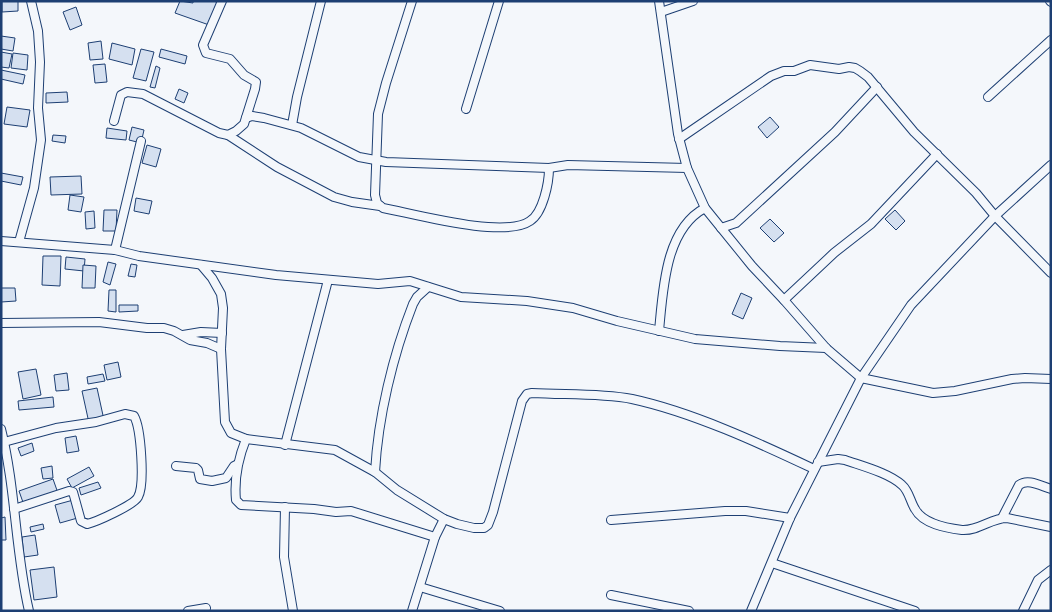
<svg xmlns="http://www.w3.org/2000/svg" width="1052" height="612" font-family="Poppins,sans-serif">
  <rect width="100%" height="100%" fill="#f4f7fb"/>
  <g fill="#d5e0f0" stroke="#1d3f73">
    <polygon points="2,1 18,1 18,11 2,12"/>
    <polygon points="180,1 193,3 193,1 213,1 220,3 212,26 175,13"/>
    <polygon points="76,7 82,25 70,30 63,12"/>
    <polygon points="1,36 15,38 13,51 1,49"/>
    <polygon points="101,41 103,59 90,60 88,43"/>
    <polygon points="112,43 135,49 132,65 109,59"/>
    <polygon points="141,49 154,52 146,81 133,78"/>
    <polygon points="161,49 187,56 185,64 159,57"/>
    <polygon points="1,52 12,54 9,68 1,67"/>
    <polygon points="13,53 28,55 27,70 11,68"/>
    <polygon points="105,64 107,82 95,83 93,65"/>
    <polygon points="156,66 160,68 155,88 150,87"/>
    <polygon points="1,70 25,75 23,84 1,79"/>
    <polygon points="179,89 188,93 184,103 175,99"/>
    <polygon points="67,92 68,102 46,103 46,93"/>
    <polygon points="7,107 30,110 27,127 4,124"/>
    <polygon points="770,117 779,127 767,138 758,127"/>
    <polygon points="132,127 144,130 141,143 129,140"/>
    <polygon points="107,128 127,131 126,140 106,138"/>
    <polygon points="53,135 66,136 65,143 52,141"/>
    <polygon points="147,145 161,149 156,167 142,163"/>
    <polygon points="1,173 23,177 21,185 1,181"/>
    <polygon points="81,176 82,194 51,195 50,177"/>
    <polygon points="70,195 84,197 81,212 68,210"/>
    <polygon points="136,198 152,201 149,214 134,211"/>
    <polygon points="104,210 117,210 116,231 103,231"/>
    <polygon points="895,210 905,221 896,230 885,219"/>
    <polygon points="94,211 95,228 86,229 85,212"/>
    <polygon points="770,219 784,233 774,242 760,228"/>
    <polygon points="43,256 61,256 60,286 42,285"/>
    <polygon points="66,257 85,259 84,271 65,269"/>
    <polygon points="108,262 116,264 110,285 103,282"/>
    <polygon points="131,264 137,265 135,277 128,276"/>
    <polygon points="83,265 96,266 95,288 82,288"/>
    <polygon points="1,288 15,288 16,301 1,302"/>
    <polygon points="109,290 116,290 116,312 108,311"/>
    <polygon points="741,293 752,298 743,319 732,314"/>
    <polygon points="119,305 138,305 138,311 119,312"/>
    <polygon points="118,362 121,377 107,380 104,365"/>
    <polygon points="36,369 41,395 23,399 18,372"/>
    <polygon points="67,373 69,390 56,391 54,375"/>
    <polygon points="103,374 105,381 88,384 87,377"/>
    <polygon points="97,388 104,420 89,423 82,391"/>
    <polygon points="53,397 54,407 19,410 18,401"/>
    <polygon points="76,436 79,451 67,453 65,438"/>
    <polygon points="32,443 34,451 21,456 18,448"/>
    <polygon points="52,466 53,478 43,479 41,468"/>
    <polygon points="89,467 94,476 72,488 67,479"/>
    <polygon points="53,479 59,496 25,508 19,491"/>
    <polygon points="98,482 101,488 81,495 79,488"/>
    <polygon points="77,499 81,517 60,523 55,505"/>
    <polygon points="5,517 6,540 1,540 1,518"/>
    <polygon points="43,524 44,529 31,532 30,527"/>
    <polygon points="35,535 38,555 24,557 22,537"/>
    <polygon points="54,567 57,597 34,600 30,570"/>
  </g>
  <g fill="none" stroke-linecap="round" stroke-linejoin="round">
    <g stroke="#1d3f73" stroke-width="10">
      <g id="street">
        <path d="M412,1l-26,82 -8,31 -3,81 2,8 6,5c32,6 121,31 147,13 13,-8 19,-38 19,-53"/>
        <polyline points="659,1 678,134 687,168 705,208 752,266 784,300 826,348 861,378 933,393 955,391 1012,379 1025,378 1051,379"/>
        <polyline points="1050,1 1051,2"/>
        <polyline points="661,12 693,1"/>
        <polyline points="988,97 1051,40"/>
        <polyline points="466,109 499,1"/>
        <polyline points="246,118 252,116 264,118 301,128 359,157 386,162 549,168 568,165 687,168"/>
        <polyline points="114,121 121,95 127,92 143,94 219,133 228,135 236,131 244,124 255,89 256,82 244,75 230,59 206,53 203,45 222,1"/>
        <polyline points="292,125 297,97 321,1"/>
        <polyline points="228,135 277,167 334,197 352,202 380,206"/>
        <polyline points="679,139 771,76 784,71 794,71 810,65 839,69 849,67 855,68 860,71 868,77 914,132 976,193 995,216 1051,273"/>
        <polyline points="721,228 736,223 835,132 877,87"/>
        <polyline points="1,241 115,250 139,256 276,275 378,284 410,281 461,297 527,301 573,308 617,321 695,339 780,346 826,348"/>
        <polyline points="19,242 34,188 41,140 38,108 40,62 38,31 31,1"/>
        <polyline points="115,250 141,141"/>
        <path d="M201,265l11,13 9,16 2,14 -2,41 4,73 6,11 15,6 89,11 40,22 22,18 47,29 13,5 17,4h10l4,-3 5,-13 29,-111 5,-7 5,-1c33,2 67,0 100,6 60,13 127,44 182,70"/>
        <polyline points="784,300 834,253 871,224 937,154"/>
        <polyline points="1,323 99,322 147,328 164,328 174,331 190,340 207,343 221,349"/>
        <path d="M659,331c4,-41 6,-102 46,-123"/>
        <polyline points="183,335 201,332 222,333"/>
        <path d="M1,429c15,60 14,122 28,182"/>
        <path d="M246,439c-8,20 -12,40 -10,61l5,5 73,4 22,3 15,-1 84,26 9,-18"/>
        <path d="M4,442l52,-14 40,-6 29,-8 9,2c7,12 11,69 4,81 -4,8 -42,25 -51,27l-6,-3 -8,-29 -4,-1 -55,18"/>
        <polyline points="285,445 328,280"/>
        <path d="M818,462l20,-3 7,1c17,6 44,13 57,25 7,6 8,16 13,24 8,15 31,19 47,21 17,1 29,-12 45,-12l44,9"/>
        <polyline points="176,466 196,468 198,470 200,479 212,481 226,478 234,466 238,464"/>
        <path d="M375,472c3,-55 18,-117 38,-168l4,-7 11,-10"/>
        <polyline points="285,507 284,557 293,611"/>
        <path d="M1002,518l17,-33c9,-7 22,1 32,4"/>
        <polyline points="611,520 725,511 746,511 790,518"/>
        <polyline points="772,563 915,611"/>
        <polyline points="420,587 500,611"/>
        <polyline points="611,595 689,611"/>
        <polyline points="188,611 206,608"/>
        <polyline points="412,611 435,537"/>
        <polyline points="751,611 790,518 861,378 911,305 995,216 1051,165"/>
        <polyline points="1023,611 1038,580 1051,570"/>
      </g>
    </g>
    <use href="#street" stroke="#f4f7fb" stroke-width="8"/>
  </g>
  <rect width="1052" height="612" fill="none" stroke="#1d3f73" stroke-width="5"/>
</svg>
